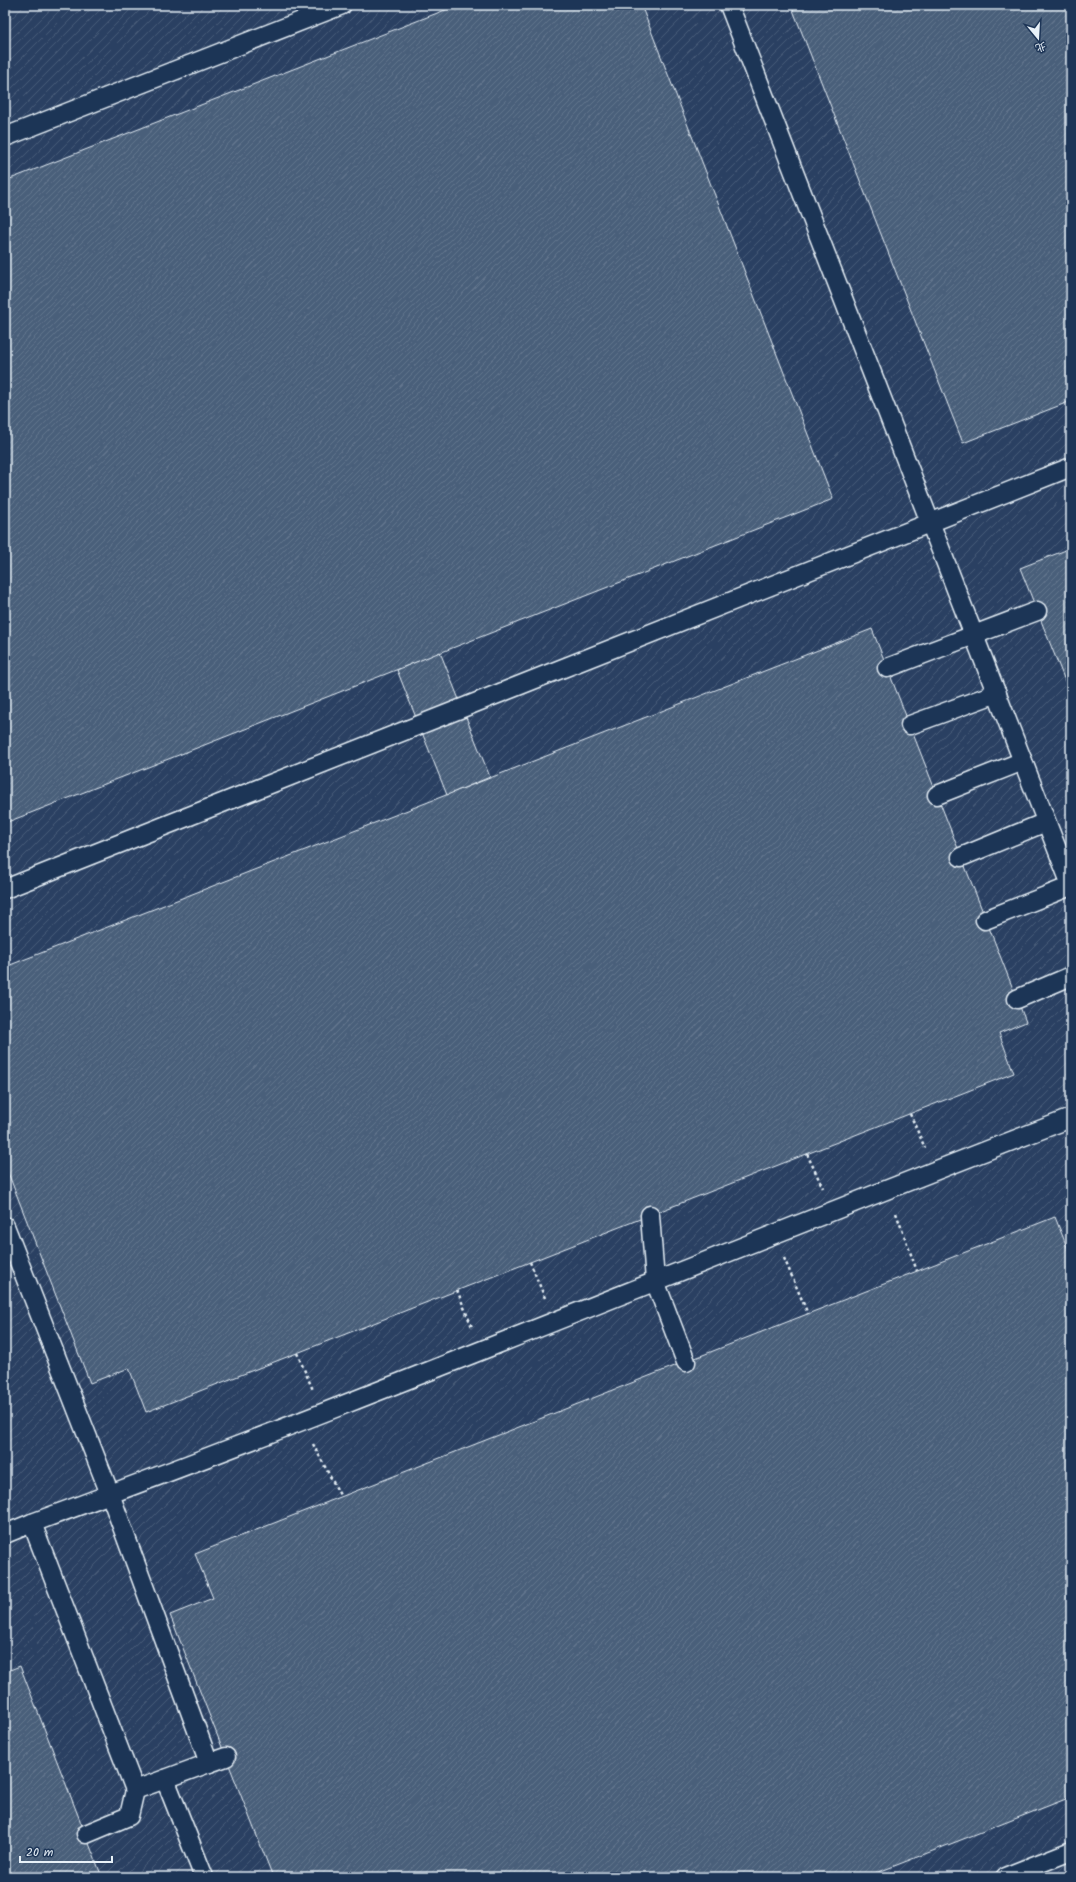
<svg xmlns="http://www.w3.org/2000/svg" width="1076" height="1882" font-family="Kalam,'LXGW WenKai TC',sans-serif">
  <defs>
    <pattern id="industrial-furrows" width="10" height="10" patternUnits="userSpaceOnUse"><rect width="10" height="10" fill="#2a4162"/><path d="M-1 1l2-2M0 10L10 0M9 11l2-2" fill="none" stroke="#495d79"/></pattern>
    <pattern id="building-hatch" width="6" height="6" patternUnits="userSpaceOnUse"><rect width="6" height="6" fill="#495e7a"/><path d="M-1 1l2-2M0 6l6-6M5 7l2-2" fill="none" stroke="#63768e"/></pattern>
  </defs>
  <rect width="100%" height="100%" fill="#1d3557"/>
  <filter id="ink" filterUnits="userSpaceOnUse"><feTurbulence type="fractalNoise" baseFrequency=".025" numOctaves="2"/><feDisplacementMap in="SourceGraphic" scale="8" xChannelSelector="R" yChannelSelector="G"/><feConvolveMatrix kernelMatrix="1 2 1 2 8 2 1 2 1" color-interpolation-filters="sRGB"/></filter>
  <g filter="url(#ink)">
    <rect fill="url(#industrial-furrows)" x="5" y="5" width="1066" height="1872"/>
    <g fill="url(#building-hatch)" stroke="#e8f1f8">
      <polygon points="458,5 641,5 833,499 5,823 5,181"/>
      <polygon points="791,5 1071,5 1071,401 963,443"/>
      <polygon points="1071,548 1071,696 1020,568"/>
      <polygon points="872,629 1026,1022 999,1033 1014,1073 146,1412 129,1368 90,1383 5,1165 5,967"/>
      <polygon points="440,652 490,777 447,795 397,670"/>
      <polygon points="1055,1217 1071,1257 1071,1797 866,1877 273,1877 170,1615 213,1598 195,1554"/>
      <polygon points="20,1666 102,1877 5,1877 5,1672"/>
    </g>
    <g fill="none" stroke-linecap="round" stroke-linejoin="round">
      <g stroke="#e8f1f8" stroke-width="21">
        <g id="lane">
          <polyline points="729,5 1071,885"/>
          <polyline points="5,137 342,5"/>
          <polyline points="887,668 1037,611"/>
          <polyline points="910,725 997,693"/>
          <polyline points="937,795 1023,761"/>
          <polyline points="961,857 1046,822"/>
          <polyline points="5,889 1071,467"/>
          <polyline points="985,920 1071,886"/>
          <polyline points="1017,999 1071,976"/>
          <polyline points="650,1215 655,1281 686,1362"/>
          <polyline points="5,1226 110,1494 209,1763 135,1790 32,1523 5,1534"/>
          <path d="M32,1523c349,-128 692,-272 1039,-405"/>
          <polyline points="209,1763 226,1757"/>
          <polyline points="165,1779 204,1877"/>
          <polyline points="86,1834 129,1816 135,1790"/>
          <polyline points="1005,1877 1071,1851"/>
        </g>
      </g>
      <g stroke="#e8f1f8" stroke-width="2.5" stroke-dasharray="3 3" stroke-linecap="butt">
        <polyline points="910,1114 925,1148"/>
        <polyline points="807,1154 823,1188"/>
        <polyline points="896,1213 917,1271"/>
        <polyline points="784,1258 808,1314"/>
        <polyline points="530,1262 545,1298"/>
        <polyline points="457,1290 472,1327"/>
        <polyline points="297,1353 313,1390"/>
        <polyline points="313,1444 341,1497"/>
      </g>
      <use href="#lane" stroke="#1d3557" stroke-width="18"/>
    </g>
  </g>
  <rect width="1076" height="1882" fill="none" stroke="#1d3557" stroke-width="20"/>
  <rect x="10" y="10" width="1056" height="1862" fill="none" stroke="#e8f1f8" stroke-width="1.5" filter="url(#ink)"/>
  <g transform="translate(1038 38) rotate(162)" stroke="#1d3557" stroke-width="3" paint-order="stroke">
  <path d="M0-3L7 15L0 10L-7 15Z" fill="#e8f1f8"/>
  <text y="-6" font-size="11" font-weight="bold" text-anchor="middle" fill="#e8f1f8">北</text>
  </g>
  <path d="M20 1856v6h92v-6" fill="none" stroke="#e8f1f8" stroke-width="2"/>
  <text x="26" y="1856" font-size="12" fill="#e8f1f8" stroke="#1d3557" stroke-width="3" paint-order="stroke">20 m</text>
</svg>
